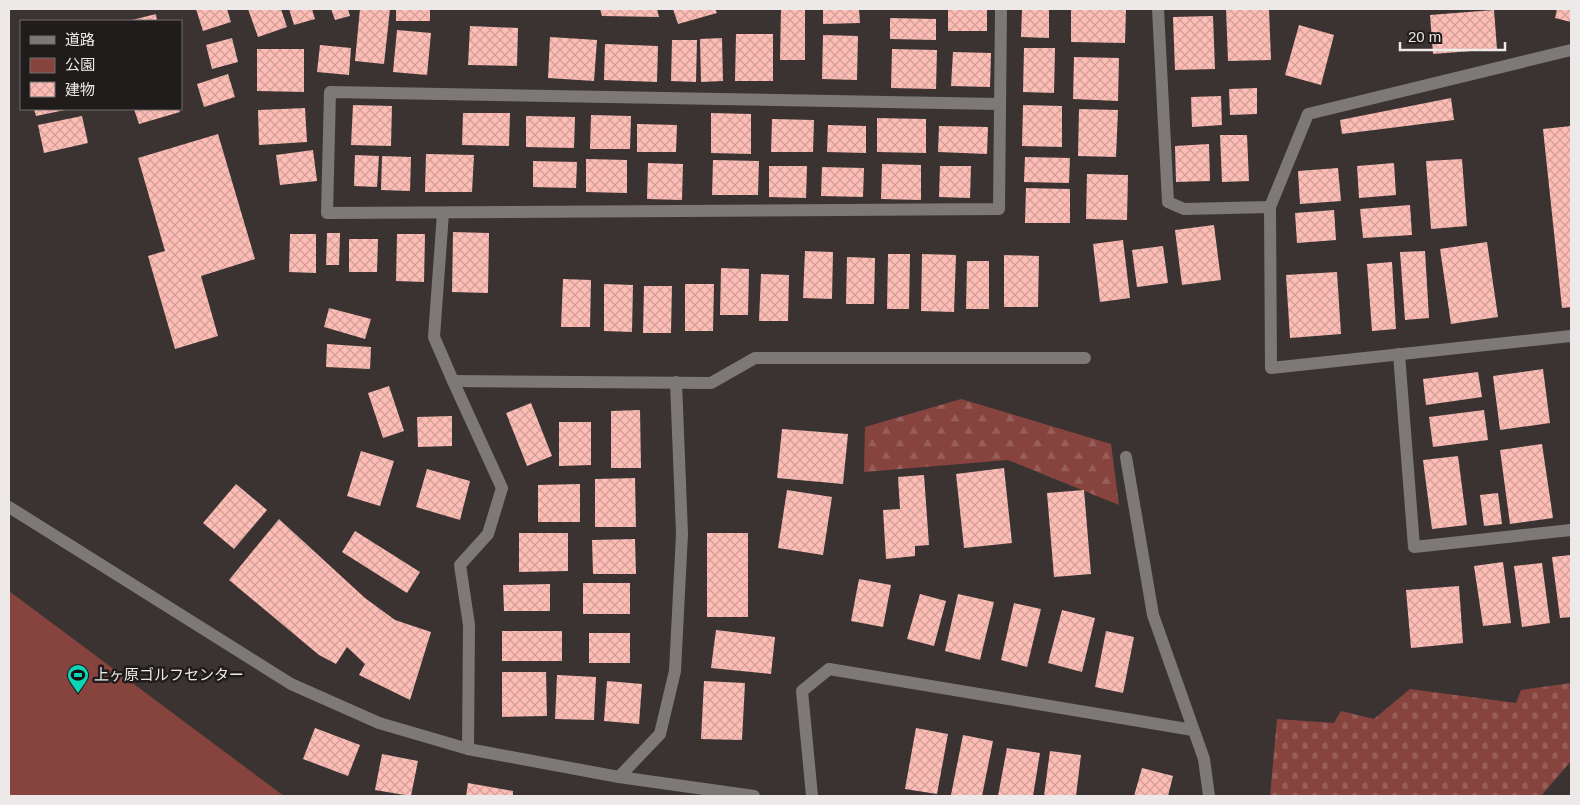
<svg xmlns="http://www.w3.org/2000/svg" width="1580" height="805" font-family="Helvetica,'Noto Sans JP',sans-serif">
  <defs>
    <pattern id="forest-firs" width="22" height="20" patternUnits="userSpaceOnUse" patternTransform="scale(1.25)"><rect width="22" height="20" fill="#87443e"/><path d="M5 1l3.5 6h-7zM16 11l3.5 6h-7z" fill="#985f5a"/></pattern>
    <pattern id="cemetery-stones" width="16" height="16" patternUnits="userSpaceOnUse" patternTransform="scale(1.25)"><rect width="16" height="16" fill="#87443e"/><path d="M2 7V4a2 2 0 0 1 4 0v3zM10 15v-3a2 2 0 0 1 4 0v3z" fill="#985f5a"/></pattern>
    <pattern id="building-cross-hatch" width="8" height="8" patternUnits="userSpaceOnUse" patternTransform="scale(1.25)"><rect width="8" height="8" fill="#febdb5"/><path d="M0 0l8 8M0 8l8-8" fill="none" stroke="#d09f99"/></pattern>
  </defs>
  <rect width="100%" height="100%" fill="#3a3332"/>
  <polygon fill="#87443e" points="9,591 284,796 9,796"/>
  <polygon fill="url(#forest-firs)" points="961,399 1111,444 1119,505 1008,460 864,472 865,427"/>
  <polygon fill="url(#cemetery-stones)" points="1571,683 1571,761 1541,796 1270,796 1277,719 1334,723 1341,711 1374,719 1410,689 1516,703 1521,690"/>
  <g fill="url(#building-cross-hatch)">
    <polygon points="196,9 227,9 231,22 203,31"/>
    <polygon points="248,9 281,9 287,27 258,37"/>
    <polygon points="289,9 312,9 315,19 294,25"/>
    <polygon points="331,9 348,9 350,16 335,20"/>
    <polygon points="360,9 390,9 384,64 355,61"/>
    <rect x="396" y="9" width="34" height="12"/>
    <polygon points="600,9 657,9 659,17 602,16"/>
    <polygon points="673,9 715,9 717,13 678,24"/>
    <polygon points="781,9 805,9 805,60 780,60"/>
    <polygon points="823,9 859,9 860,23 823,24"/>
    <polygon points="948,9 987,10 987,31 948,31"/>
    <polygon points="1022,9 1049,9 1049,38 1021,37"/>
    <polygon points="1071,9 1126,9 1125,43 1071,42"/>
    <polygon points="1226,9 1269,9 1271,60 1228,61"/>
    <polygon points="1557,9 1571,9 1571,22 1555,18"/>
    <polygon points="1494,10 1497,49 1433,54 1430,15"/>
    <polygon points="156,14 157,21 128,21"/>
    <polygon points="1213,16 1215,69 1175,70 1173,17"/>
    <polygon points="890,18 936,19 936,40 890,39"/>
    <polygon points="1299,25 1334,35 1321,85 1285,75"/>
    <polygon points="470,26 518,28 517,66 468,65"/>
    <polygon points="397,30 431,33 427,75 393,72"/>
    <polygon points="736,34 773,34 773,81 735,81"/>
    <polygon points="823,35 858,36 857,80 822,79"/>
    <polygon points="550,37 597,40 594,81 548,78"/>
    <polygon points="232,38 238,62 212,69 206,45"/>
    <polygon points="722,38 723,81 701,82 700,39"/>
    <polygon points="672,40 697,40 696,82 671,81"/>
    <polygon points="605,44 658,46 657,82 604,80"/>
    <polygon points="320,45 351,48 349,75 317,72"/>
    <polygon points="1024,48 1055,48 1054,93 1023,92"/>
    <polygon points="257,49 304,49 304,92 257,91"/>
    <polygon points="892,49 937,50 936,89 891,88"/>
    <polygon points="953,52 991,53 990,87 951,86"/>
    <polygon points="1074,57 1119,58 1118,101 1073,99"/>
    <polygon points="228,74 235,97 204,107 197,84"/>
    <polygon points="1257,88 1257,114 1230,115 1229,89"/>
    <polygon points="1221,96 1222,125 1192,127 1191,97"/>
    <polygon points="1451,98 1454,120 1342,134 1340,120"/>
    <polygon points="353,105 392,106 391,146 351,145"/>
    <polygon points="1023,105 1062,106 1062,147 1022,146"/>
    <polygon points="305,108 307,142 259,145 258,110"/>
    <polygon points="34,109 65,109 65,110 36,116"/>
    <polygon points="134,109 179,109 180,112 139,124"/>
    <polygon points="1079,109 1118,110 1116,157 1078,156"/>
    <polygon points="463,113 510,113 509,146 462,145"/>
    <polygon points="711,113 751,114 751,154 711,153"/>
    <polygon points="591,115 631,116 630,149 590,149"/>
    <polygon points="82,116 88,143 44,153 38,125"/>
    <polygon points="526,116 575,117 574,148 526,147"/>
    <polygon points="877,118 926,119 926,153 877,152"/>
    <polygon points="772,119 814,120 813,152 771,152"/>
    <polygon points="637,124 677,125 676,152 637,152"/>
    <polygon points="828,125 866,126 866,153 827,152"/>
    <polygon points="939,126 988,127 987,154 938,152"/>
    <polygon points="1571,126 1571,307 1562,308 1543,129"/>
    <polygon points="218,134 255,259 201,276 218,336 175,349 148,256 165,251 138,158"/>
    <polygon points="1220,135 1247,135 1249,181 1222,182"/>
    <polygon points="1209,144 1210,181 1176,182 1175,146"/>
    <polygon points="313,150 317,181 280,185 276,155"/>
    <polygon points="426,154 474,155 472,192 425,192"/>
    <polygon points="355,155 379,156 377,187 354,186"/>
    <polygon points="382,156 411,157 410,191 381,190"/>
    <polygon points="1025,157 1070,158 1069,183 1024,182"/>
    <polygon points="586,159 627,160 627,193 586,192"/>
    <polygon points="1462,159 1467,226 1431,229 1426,161"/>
    <polygon points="713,160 759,161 758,195 712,195"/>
    <polygon points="533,161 577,162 576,188 533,187"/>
    <polygon points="648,163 683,164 682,200 647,199"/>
    <polygon points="1394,163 1396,195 1359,198 1357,166"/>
    <polygon points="882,164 921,165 921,200 881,199"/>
    <polygon points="769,166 807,166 806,198 769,197"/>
    <polygon points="940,166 971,166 970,198 939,197"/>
    <polygon points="822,167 864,168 863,197 821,196"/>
    <polygon points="1338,168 1341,201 1300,204 1298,171"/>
    <polygon points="1087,174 1128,175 1127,220 1086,219"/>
    <polygon points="1026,188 1070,189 1070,223 1025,223"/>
    <polygon points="1410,205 1412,235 1363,238 1360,209"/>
    <polygon points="1334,210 1336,240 1297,243 1295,213"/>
    <polygon points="1214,225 1221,280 1182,285 1175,230"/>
    <polygon points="453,232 489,233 488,293 452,292"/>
    <polygon points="327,233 340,233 339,265 326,265"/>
    <polygon points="290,234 316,234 316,273 289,272"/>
    <polygon points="397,234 425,234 424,282 396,281"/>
    <polygon points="349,239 378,239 377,272 349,272"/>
    <polygon points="1123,240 1130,298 1100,302 1093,244"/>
    <polygon points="1487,242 1498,317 1451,324 1440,249"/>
    <polygon points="1163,246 1168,283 1137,287 1132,250"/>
    <polygon points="805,251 833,252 832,299 803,298"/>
    <polygon points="1425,251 1429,318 1405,320 1400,252"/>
    <polygon points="888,254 910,254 909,309 887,309"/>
    <polygon points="922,254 956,255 954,312 921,311"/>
    <polygon points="1004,255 1039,256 1038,307 1004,307"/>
    <polygon points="847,257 875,258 874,304 846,304"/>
    <polygon points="967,261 989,261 989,309 966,309"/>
    <polygon points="1392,262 1396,329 1372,331 1367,264"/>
    <polygon points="721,268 749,269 748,315 720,315"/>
    <polygon points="1337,272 1341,334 1290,338 1286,275"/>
    <polygon points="761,274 789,275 788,321 759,321"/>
    <polygon points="563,279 591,280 590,327 561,327"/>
    <polygon points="604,284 633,285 632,332 604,331"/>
    <polygon points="685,284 714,284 713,331 685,331"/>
    <polygon points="644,286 672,286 671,333 643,333"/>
    <polygon points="329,308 371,319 365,339 324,327"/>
    <polygon points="327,344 371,347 370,369 326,367"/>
    <polygon points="1543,369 1550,423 1500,430 1493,376"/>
    <polygon points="1478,372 1482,397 1426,405 1423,379"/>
    <polygon points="389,386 404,431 383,438 368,393"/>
    <polygon points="531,403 552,456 527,466 506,413"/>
    <polygon points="640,410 641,468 611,468 611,411"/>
    <polygon points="1484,410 1488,440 1433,447 1429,417"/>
    <polygon points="452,416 452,446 418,447 417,417"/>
    <polygon points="559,422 591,422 591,465 559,466"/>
    <polygon points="782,429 848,434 843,484 777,478"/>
    <polygon points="1542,444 1553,518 1510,524 1500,450"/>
    <polygon points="361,451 394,461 380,506 347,496"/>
    <polygon points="1458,456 1467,525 1432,529 1423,460"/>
    <polygon points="1004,468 1012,543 964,548 956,474"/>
    <polygon points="427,469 470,481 460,520 416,507"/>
    <polygon points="924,475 929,545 915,546 915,556 886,559 883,510 900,509 898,477"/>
    <polygon points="635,478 636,527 595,527 595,479"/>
    <polygon points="236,484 267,510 234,549 203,523"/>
    <polygon points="580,484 580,522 538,522 538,485"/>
    <polygon points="787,490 832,497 823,555 778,548"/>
    <polygon points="1084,490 1091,574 1054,577 1047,493"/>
    <polygon points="1498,493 1502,524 1484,526 1480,495"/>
    <polygon points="279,519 365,598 395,620 431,632 410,700 359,675 365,664 347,647 336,664 319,655 229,580"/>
    <polygon points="355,531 420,572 407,593 342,552"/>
    <polygon points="519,533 568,533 568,571 519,572"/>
    <rect x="707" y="533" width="41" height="84"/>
    <polygon points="635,539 636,574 593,574 592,540"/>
    <polygon points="1571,555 1571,617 1560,618 1552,557"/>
    <polygon points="1503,562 1511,623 1483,626 1474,566"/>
    <polygon points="1542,563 1550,623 1522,627 1514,566"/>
    <polygon points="859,579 891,585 883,627 851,621"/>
    <rect x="583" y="583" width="47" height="31"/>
    <polygon points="550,584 550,611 504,611 503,585"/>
    <polygon points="1459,586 1463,643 1411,648 1406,590"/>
    <polygon points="920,594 946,601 934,646 907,639"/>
    <polygon points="958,594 994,602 980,660 945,651"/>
    <polygon points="1014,603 1041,609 1027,667 1001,660"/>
    <polygon points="1062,610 1095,618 1082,672 1048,663"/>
    <polygon points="716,630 775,637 771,674 711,668"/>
    <rect x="502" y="631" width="60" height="30"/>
    <polygon points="1106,631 1134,637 1123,693 1095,687"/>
    <rect x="589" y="633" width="41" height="30"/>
    <polygon points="502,672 546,672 547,716 502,717"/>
    <polygon points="557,675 596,677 594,720 555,719"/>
    <polygon points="607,681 642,684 639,724 604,721"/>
    <polygon points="704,681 745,683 742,740 701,739"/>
    <polygon points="315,728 360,745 348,776 303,759"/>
    <polygon points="916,728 948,734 937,794 905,789"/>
    <polygon points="963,735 993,741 982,796 951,795"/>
    <polygon points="1007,748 1040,753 1033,796 998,796"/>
    <polygon points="1050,751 1081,755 1076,796 1044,796"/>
    <polygon points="382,754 418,761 411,796 375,790"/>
    <polygon points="1142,768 1173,776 1168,796 1134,796"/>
    <polygon points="468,783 513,791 513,796 466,796"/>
  </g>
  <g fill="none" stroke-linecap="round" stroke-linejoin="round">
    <g stroke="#7d7979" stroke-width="12">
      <polyline points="1158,9 1168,202 1184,209 1270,207"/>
      <polyline points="1571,50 1308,114 1270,207 1271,368 1571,336"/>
      <polyline points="999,104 330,92 327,213 999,209 1001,9"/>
      <polyline points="443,213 434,337 453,381 502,488 488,534 460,565 469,625 468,749"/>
      <polyline points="1399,354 1414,547 1571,530"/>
      <polyline points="453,381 711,383 755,358 1085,358"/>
      <polyline points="1126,457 1153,615 1204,759 1209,796"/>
      <polyline points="9,507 291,684 379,723 468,749 619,777 754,796"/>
      <polyline points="619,777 660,734 675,671 682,534 676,382"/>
      <polyline points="812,796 802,691 829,669 1193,730"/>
    </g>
  </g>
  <defs>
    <g id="stadium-pin" transform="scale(1.125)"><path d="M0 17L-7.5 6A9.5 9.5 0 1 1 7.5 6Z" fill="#0ad5b5" stroke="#1f1c1b"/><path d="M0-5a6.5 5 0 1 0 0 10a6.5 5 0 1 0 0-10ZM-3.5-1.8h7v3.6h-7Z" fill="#111"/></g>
  </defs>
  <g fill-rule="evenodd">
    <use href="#stadium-pin" x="78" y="675"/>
  </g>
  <g text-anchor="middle" stroke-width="5" stroke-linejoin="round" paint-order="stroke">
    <g font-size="15" fill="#ede9e8" stroke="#1f1c1b" text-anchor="start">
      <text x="94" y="680">上ヶ原ゴルフセンター</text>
    </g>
  </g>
  <rect width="1580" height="805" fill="none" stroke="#ede9e8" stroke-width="20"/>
  <rect x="20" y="20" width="162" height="90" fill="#1f1c1b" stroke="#716e6d"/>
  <rect x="30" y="36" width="25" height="8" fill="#7d7979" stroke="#716e6d"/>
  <text x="65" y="45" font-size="15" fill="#ede9e8">道路</text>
  <rect x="30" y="58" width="25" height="15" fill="#87443e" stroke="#716e6d"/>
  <text x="65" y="70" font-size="15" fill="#ede9e8">公園</text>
  <rect x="30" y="82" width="25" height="15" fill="url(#building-cross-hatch)" stroke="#716e6d"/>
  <text x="65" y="95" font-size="15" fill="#ede9e8">建物</text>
  <path d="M1400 42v8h105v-8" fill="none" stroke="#ede9e8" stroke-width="2.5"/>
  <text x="1408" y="42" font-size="15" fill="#ede9e8" stroke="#1f1c1b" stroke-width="4" paint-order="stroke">20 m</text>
</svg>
